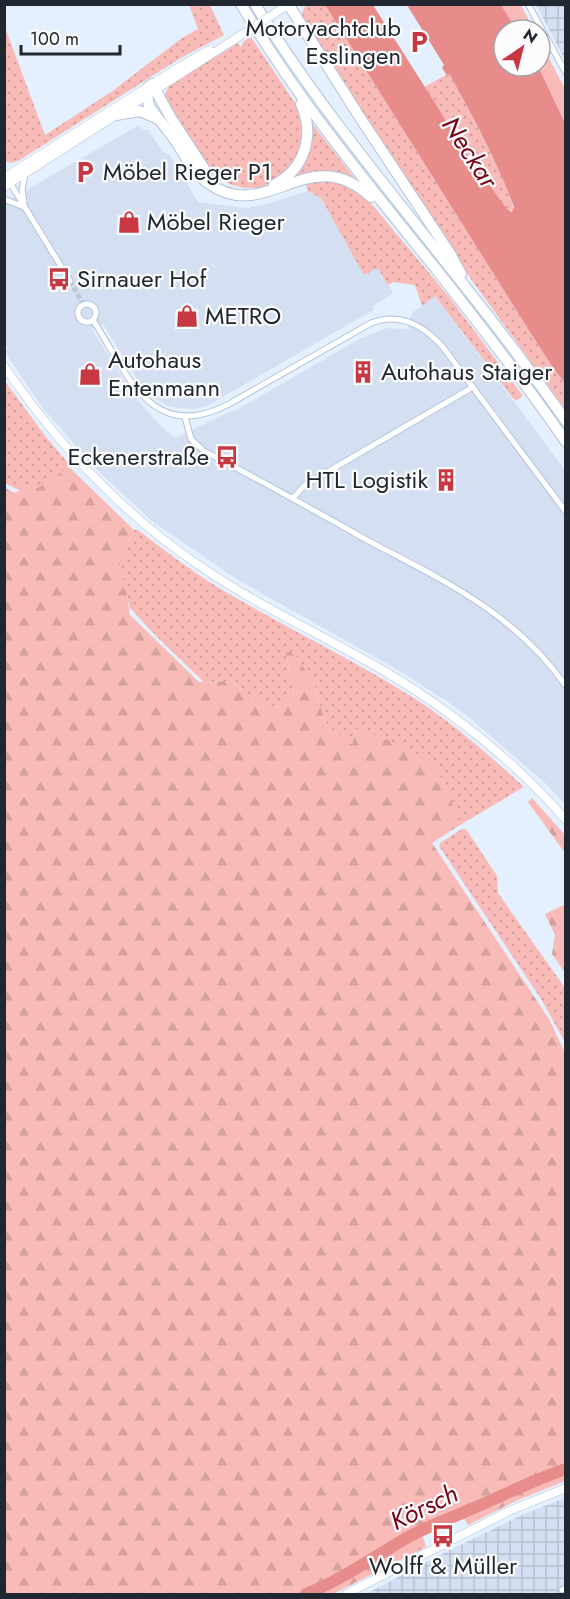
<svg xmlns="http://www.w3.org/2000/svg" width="570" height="1599" font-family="Jost,sans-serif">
  <defs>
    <pattern id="industrial-grid" width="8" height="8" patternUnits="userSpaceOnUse" patternTransform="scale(1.5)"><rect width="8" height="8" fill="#d4e0f2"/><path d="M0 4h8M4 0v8" fill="none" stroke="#b6c0d0"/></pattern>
    <pattern id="grass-dots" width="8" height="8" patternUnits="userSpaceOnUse" patternTransform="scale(1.5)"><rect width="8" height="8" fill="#f8bbb8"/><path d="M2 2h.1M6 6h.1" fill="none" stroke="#d4a19e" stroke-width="1.8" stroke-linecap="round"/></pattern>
    <pattern id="forest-firs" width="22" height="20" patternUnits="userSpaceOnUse" patternTransform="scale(1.5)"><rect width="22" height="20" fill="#f8bbb8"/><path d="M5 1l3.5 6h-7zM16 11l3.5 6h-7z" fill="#d4a19e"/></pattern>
  </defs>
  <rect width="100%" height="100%" fill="#e5f0fe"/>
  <polygon fill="#d4e0f2" points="139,125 142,129 148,130 163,152 170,155 198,202 246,208 266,204 308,191 321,198 364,275 379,267 393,293 373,306 374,310 363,316 207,406 192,409 170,407 156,399 137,379 103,324 92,329 134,396 160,425 175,438 227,413 236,410 361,338 387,328 407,329 412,313 435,296 565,470 565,804 545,783 470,718 451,704 400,671 238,580 152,521 95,468 43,408 16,369 5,351 8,349 4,343 4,203"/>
  <g fill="url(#industrial-grid)">
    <polygon points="535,5 565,5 565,60 538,8"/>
    <polygon points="565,1498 565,1594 366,1594 442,1554 524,1514"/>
  </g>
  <g fill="url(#grass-dots)">
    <polygon points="189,5 210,5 224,35 179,59 18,161 10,163 5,161 5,27 45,135 111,92 182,38 198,29"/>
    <polygon points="306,5 325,5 535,340 554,369 565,383 565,409 473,282 395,165 303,19 302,12"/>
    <polygon points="251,37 297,106 304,128 299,157 274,182 258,188 244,188 232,185 217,178 208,169 174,115 165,95 169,85 238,43 241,47 244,41"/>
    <path d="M446,74l4,1c10,18 67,123 63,136l-6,-2 -22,-29 -61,-93 22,-12z"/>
    <polygon points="311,122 355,179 287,182"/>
    <polygon points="336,180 364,195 450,298 523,396 515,401 435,296 422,306 415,285 393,282 388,285 378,268 364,275 321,198 308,191 305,182"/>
    <polygon points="4,380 46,437 69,464 69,467 38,489 28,484 19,490 5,483"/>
    <path d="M134,530h4c26,20 52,40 81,58 65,39 134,71 198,112 38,25 72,55 106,86l-1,2 -62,37 -15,-38 -89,-57 -4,14h-3l-24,-22 -11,-38 -28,-31 8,41 -1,3 -19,11h-6l-38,-27 -26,1 -47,-45 -27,-29 -11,-42z"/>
    <polygon points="462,829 466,829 497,876 498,893 565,988 565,1042 541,999 439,846 440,843"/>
  </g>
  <g fill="url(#forest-firs)">
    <path d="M69,467l65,63 -15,36 7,23 4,26 69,67 31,-1 38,27h6l19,-11 1,-3 -8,-41 7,-2 21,33 11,38 24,22h3l4,-14 3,-2c19,8 61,23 74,38 13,14 20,42 27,59l-28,18 117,176 16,34v428l-49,20 -48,24 -6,-10 -40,19 4,13 -93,47h-328v-1106l10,5 13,-9 10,4z"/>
    <polygon points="532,798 565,835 565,853 528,802"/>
    <polygon points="564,905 566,909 565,973 552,954 555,935 545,914"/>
  </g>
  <g fill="#f8bbb8">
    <polygon points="501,5 521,5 534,30 517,30"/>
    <polygon points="540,37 540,41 565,89 565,123 538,66 540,66"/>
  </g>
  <path fill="#e88c8b" d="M325,5h48l98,155 36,49 5,3 2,-5c-17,-46 -41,-90 -64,-132l-4,-1 -4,-6 2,-3 -37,-60h94l16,25h-13v36h34l27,57v260l-11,-14 -19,-29z"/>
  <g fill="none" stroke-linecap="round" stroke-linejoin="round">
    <path stroke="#e88c8b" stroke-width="12" d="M306,1594c37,-15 69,-38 104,-58 19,-10 39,-17 59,-26 32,-13 63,-30 97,-41"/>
    <polyline stroke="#bec8d5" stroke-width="5" stroke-dasharray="5 2.5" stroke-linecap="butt" points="70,281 83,304"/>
    <g stroke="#b3c4da" stroke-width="7">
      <g id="street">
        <polyline points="528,4 566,73"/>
        <polyline points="4,173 70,281"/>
        <polyline points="4,199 24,207"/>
        <polyline points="24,203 22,190 25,174"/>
        <circle cx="87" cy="313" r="9"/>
        <path d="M93,320c35,54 58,125 136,84l142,-81c28,-11 52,2 71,23l124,166"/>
        <path d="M185,417l6,22 13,12c54,28 108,58 161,88 77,41 149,73 201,147"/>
        <polyline points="293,498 305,485 473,387"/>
        <polyline points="562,1590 566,1588"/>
      </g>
    </g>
    <g stroke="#b3c4da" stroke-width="9">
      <g id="secondary">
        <polyline points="4,178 181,66 209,50"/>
        <polyline points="4,187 235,39"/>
        <path d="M4,366c54,79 117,147 196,200 58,40 123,69 184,105 68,40 130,90 182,149"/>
        <polyline points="346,1594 509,1511 566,1488"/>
      </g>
    </g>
    <g stroke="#b3c4da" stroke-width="12">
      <g id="highway">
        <path d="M241,4c55,93 123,176 191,260 46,58 92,117 134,178"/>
        <path d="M255,4c63,103 141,194 215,289 33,41 65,84 96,128"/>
        <polyline points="288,4 359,116 451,255 461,274"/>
        <polyline points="152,84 171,118 207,173"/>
        <path d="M149,86l-2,9 2,11c9,13 19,24 28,37 9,14 17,30 31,40 59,43 100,-44 163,14"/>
        <polyline points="116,115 140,111 156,118"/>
        <path d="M274,185c31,-16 41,-50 27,-81"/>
      </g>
    </g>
    <use href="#street" stroke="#fff" stroke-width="5"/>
    <use href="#secondary" stroke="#fff" stroke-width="8"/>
    <use href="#highway" stroke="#fff" stroke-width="10"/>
    <g stroke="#b3c4da" stroke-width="9" stroke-linecap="butt">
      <polyline id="secondary-bridge" points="235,39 283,8"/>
    </g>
    <use href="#secondary-bridge" stroke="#fff" stroke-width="8"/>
  </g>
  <defs>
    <g id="parking-bare" transform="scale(1.8)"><path d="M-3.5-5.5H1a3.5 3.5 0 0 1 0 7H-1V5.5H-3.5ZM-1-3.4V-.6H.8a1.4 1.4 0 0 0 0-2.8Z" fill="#c83843" stroke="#fcfcfc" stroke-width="2.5" paint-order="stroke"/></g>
    <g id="shop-bare" transform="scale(1.8)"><path d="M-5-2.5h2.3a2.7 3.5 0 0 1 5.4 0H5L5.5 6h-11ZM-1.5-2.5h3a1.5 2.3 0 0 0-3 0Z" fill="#c83843" stroke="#fcfcfc" stroke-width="2.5" paint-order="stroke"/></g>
    <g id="bus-bare" transform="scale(1.8)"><path d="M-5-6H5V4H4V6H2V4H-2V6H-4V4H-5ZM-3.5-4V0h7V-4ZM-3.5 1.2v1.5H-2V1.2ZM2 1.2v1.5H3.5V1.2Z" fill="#c83843" stroke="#fcfcfc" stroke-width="2.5" paint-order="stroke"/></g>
    <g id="building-bare" transform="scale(1.8)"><path d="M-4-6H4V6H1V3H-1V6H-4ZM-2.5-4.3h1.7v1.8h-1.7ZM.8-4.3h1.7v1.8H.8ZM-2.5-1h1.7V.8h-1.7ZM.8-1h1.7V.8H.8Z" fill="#c83843" stroke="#fcfcfc" stroke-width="2.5" paint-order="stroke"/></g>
  </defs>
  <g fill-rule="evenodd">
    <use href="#parking-bare" x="419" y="42"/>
    <use href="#parking-bare" x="85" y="172"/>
    <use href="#shop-bare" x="129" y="222"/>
    <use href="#bus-bare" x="59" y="279"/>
    <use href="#shop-bare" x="187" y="316"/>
    <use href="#building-bare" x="363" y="372"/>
    <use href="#shop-bare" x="90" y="374"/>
    <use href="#bus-bare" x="227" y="457"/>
    <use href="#building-bare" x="446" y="480"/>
    <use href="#bus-bare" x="443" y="1536"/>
  </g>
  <g text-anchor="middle" stroke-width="4.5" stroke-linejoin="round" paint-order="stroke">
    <g font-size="24" fill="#212730" stroke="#fcfcfc" text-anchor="start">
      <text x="401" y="36" text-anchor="end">Motoryachtclub<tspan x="401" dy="28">Esslingen</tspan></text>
      <text x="103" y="180">Möbel Rieger P1</text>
      <text x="147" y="230">Möbel Rieger</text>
      <text x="77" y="287">Sirnauer Hof</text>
      <text x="205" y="324">METRO</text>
      <text x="108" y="368">Autohaus<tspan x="108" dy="28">Entenmann</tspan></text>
      <text x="381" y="380">Autohaus Staiger</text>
      <text x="209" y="465" text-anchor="end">Eckenerstraße</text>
      <text x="428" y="488" text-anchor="end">HTL Logistik</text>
      <text x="443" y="1574" text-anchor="middle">Wolff &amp; Müller</text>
    </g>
    <g font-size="26" font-style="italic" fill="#750218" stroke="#fcfcfc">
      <text transform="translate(470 152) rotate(57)" y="9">Neckar</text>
      <text transform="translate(424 1507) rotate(-26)" y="9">Körsch</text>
    </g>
  </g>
  <rect width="570" height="1599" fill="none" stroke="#212730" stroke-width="12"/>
  <g transform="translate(522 48) rotate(35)"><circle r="28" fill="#fcfcfc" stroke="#a4a7aa" stroke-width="1.5"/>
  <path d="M0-4.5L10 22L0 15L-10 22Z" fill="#c83843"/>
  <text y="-9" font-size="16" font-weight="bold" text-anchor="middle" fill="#212730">N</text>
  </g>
  <path d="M21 45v9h99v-9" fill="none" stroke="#212730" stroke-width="3"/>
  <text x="30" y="45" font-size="18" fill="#212730" stroke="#fcfcfc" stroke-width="4.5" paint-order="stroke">100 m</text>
</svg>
